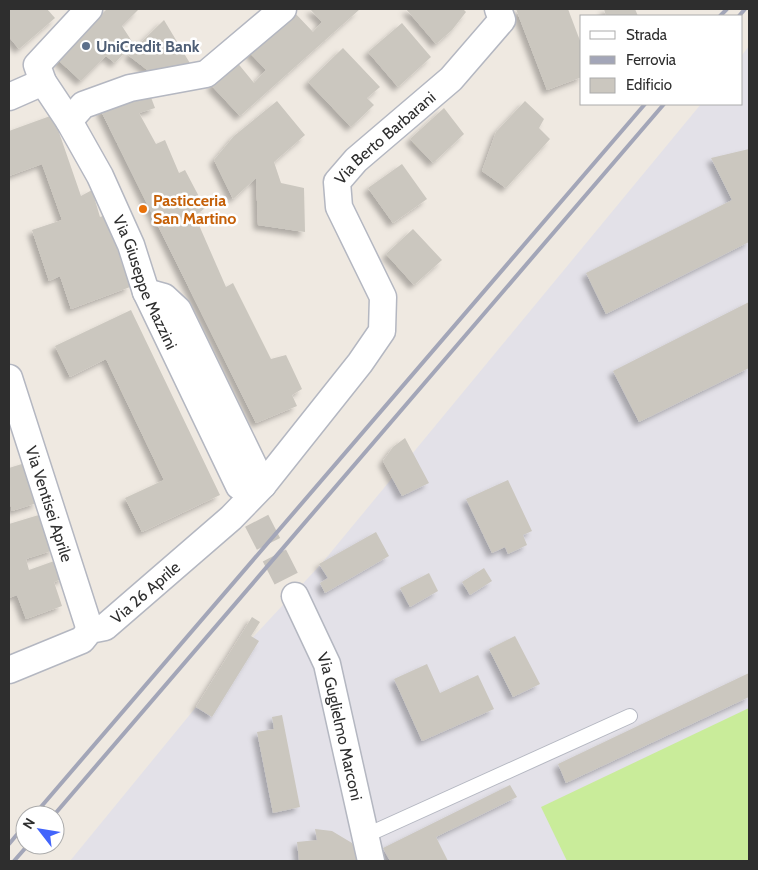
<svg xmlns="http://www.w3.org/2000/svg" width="758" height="870" font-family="Cabin,sans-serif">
  <defs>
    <filter id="shadow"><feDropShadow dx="-4.5" dy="4.5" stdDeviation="2.5" flood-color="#0004"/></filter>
  </defs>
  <rect width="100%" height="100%" fill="#efe9e1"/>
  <polygon fill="#e3e1e8" points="749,46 749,861 70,861 255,635 322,563 701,104 742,104 742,55"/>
  <polygon fill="#c9ec9a" points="749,708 749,861 567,861 541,807"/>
  <g fill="#cbc7bf" filter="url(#shadow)">
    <polygon points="9,9 47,9 55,18 19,49 9,37"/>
    <polygon points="107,9 139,9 122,26 133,43 115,63 106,56 81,81 56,58"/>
    <polygon points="310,9 360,9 240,116 211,85 236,61 254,83 266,70 249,52 294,12 313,32 322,22"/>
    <polygon points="406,9 463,9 466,12 452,30 436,44"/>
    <polygon points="516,9 568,9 582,46 582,77 547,90"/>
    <polygon points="604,9 635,9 638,16 606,16"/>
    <polygon points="164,20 191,65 150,72 128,55"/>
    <polygon points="402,23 431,57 398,87 368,52"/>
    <polygon points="343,48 380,87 367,98 374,105 351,127 308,82"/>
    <polygon points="149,92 155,108 139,113 156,144 165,140 179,173 185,170 205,208 195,216 226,287 233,283 271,359 286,355 302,389 292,395 297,406 256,423 100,109"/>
    <polygon points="277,101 305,135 274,162 281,183 304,188 305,232 258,225 256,178 233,199 214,160 234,136"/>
    <polygon points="525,101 544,119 539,128 550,139 506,188 482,171 496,132"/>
    <polygon points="444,108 464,134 433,163 410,139"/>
    <polygon points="53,115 81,196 92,190 100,217 106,215 130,287 71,309 60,276 49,281 32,230 62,220 42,164 9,176 9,131"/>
    <polygon points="749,149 749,242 606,314 586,273 732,200 711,158"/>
    <polygon points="402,164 427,199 393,223 368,188"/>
    <polygon points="413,229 442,260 414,285 386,254"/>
    <polygon points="749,302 749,368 639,422 613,371"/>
    <polygon points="131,310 220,495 142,532 125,498 164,480 106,359 70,377 55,346"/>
    <polygon points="405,438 429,483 402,496 383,461 393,447"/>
    <polygon points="25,463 37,503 12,511 9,499 9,468"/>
    <polygon points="508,480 532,531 523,535 527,545 508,554 505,547 492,553 466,499"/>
    <polygon points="42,514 54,550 26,559 29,570 57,560 64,578 54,582 62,606 26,619 17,595 9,598 9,524"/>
    <polygon points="376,532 389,556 325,593 320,583 328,578 319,564"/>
    <polygon points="484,568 492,581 470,595 462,582"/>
    <polygon points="429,573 438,591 410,607 400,588"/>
    <polygon points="252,617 260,622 251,636 259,641 212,717 196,707"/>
    <polygon points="515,636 540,684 513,697 489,649"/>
    <polygon points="427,664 440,693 478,675 494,709 422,741 394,679"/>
    <polygon points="749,673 749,697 566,783 558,764"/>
    <polygon points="282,715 300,807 273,813 257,732 274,729 272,717"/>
    <polygon points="510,785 517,797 436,837 448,861 390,861 383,848"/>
    <polygon points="315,829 332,831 352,843 361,861 299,861 297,842 317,840"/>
  </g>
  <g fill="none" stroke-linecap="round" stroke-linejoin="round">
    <polyline stroke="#c8c4bd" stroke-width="26" stroke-dasharray="26 13" stroke-linecap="butt" points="239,486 295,596"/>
    <g stroke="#b4b7c1" stroke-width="16">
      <polyline id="lane" points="367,835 630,716"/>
    </g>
    <g stroke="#b4b7c1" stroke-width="29">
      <g id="street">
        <path id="s1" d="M89,9l-52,56 6,17 26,39 31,55 31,69 15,47 93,194"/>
        <polyline points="9,97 43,82"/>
        <polyline points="69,121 83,105 130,88 206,74 283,9"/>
        <polyline points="146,292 164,297 178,310 263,485"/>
        <path id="s2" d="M9,378l81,252"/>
        <path id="s3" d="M295,596l32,68 44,197"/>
        <path id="s4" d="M9,670l73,-30 8,-10 15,-3 126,-109 32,-33 97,-122 22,-32 1,-34 -44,-90 -2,-25 19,-22 95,-81 51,-59 -4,-11"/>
      </g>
    </g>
    <use href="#lane" stroke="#fff" stroke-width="14"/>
    <use href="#street" stroke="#fff" stroke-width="26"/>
    <g stroke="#a3a6b8" stroke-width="4">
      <polyline points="720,16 727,9"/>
      <polyline points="739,16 745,9"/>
      <polyline points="34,815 645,104"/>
      <polyline points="54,815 664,104"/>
      <polyline points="9,844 25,825"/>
      <polyline points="14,861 28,845"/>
    </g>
  </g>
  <circle fill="#5c6f8a" stroke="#fff" stroke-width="2" cx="86" cy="46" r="5"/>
  <circle fill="#e8710a" stroke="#fff" stroke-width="2" cx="143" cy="209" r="5"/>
  <g text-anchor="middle" stroke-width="5" stroke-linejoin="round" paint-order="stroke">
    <g font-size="16" font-weight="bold" fill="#4e5e75" stroke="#fff" text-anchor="start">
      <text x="96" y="52">UniCredit Bank</text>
    </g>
    <g font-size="16" fill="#2e2e2e" stroke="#fff">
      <text dy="6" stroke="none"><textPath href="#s4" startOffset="739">Via Berto Barbarani</textPath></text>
      <text dy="6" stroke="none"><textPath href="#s1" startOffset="320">Via Giuseppe Mazzini</textPath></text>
      <text dy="6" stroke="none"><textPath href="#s2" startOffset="132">Via Ventisei Aprile</textPath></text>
      <text dy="6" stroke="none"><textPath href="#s4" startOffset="160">Via 26 Aprile</textPath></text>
      <text dy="6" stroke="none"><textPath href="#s3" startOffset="139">Via Guglielmo Marconi</textPath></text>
    </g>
    <g font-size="16" font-weight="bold" fill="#c56008" stroke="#fff" text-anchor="start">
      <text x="153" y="206">Pasticceria<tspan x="153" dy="18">San Martino</tspan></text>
    </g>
  </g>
  <rect width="758" height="870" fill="none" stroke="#2e2e2e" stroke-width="20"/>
  <rect x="580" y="15" width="162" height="90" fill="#ffffff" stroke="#ababab"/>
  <rect x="590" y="31" width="25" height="8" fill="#ffffff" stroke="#ababab"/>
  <text x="626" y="40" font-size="15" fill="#2e2e2e">Strada</text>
  <rect x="590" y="56" width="25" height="8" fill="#a3a6b8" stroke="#ababab"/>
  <text x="626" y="65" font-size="15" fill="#2e2e2e">Ferrovia</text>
  <rect x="590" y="78" width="25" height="15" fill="#cbc7bf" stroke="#ababab"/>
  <text x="626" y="90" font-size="15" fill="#2e2e2e">Edificio</text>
  <g transform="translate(40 830) rotate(301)"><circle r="24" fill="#ffffff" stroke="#ababab"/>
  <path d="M0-4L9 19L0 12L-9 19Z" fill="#4264fb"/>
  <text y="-8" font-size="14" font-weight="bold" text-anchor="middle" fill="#2e2e2e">N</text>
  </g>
</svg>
